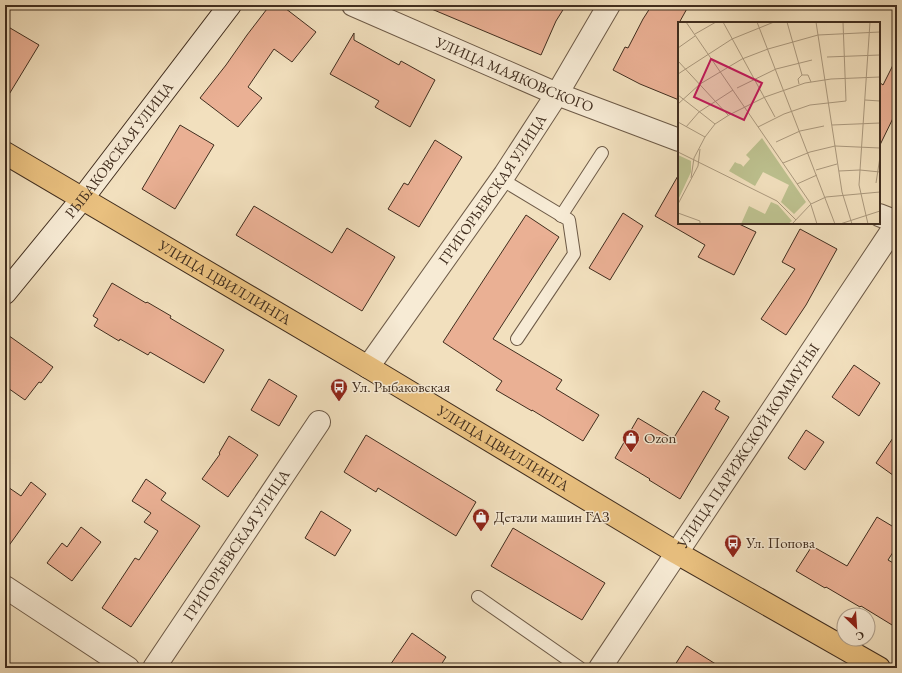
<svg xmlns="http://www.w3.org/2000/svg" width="902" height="673" font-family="'EB Garamond',serif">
  <rect width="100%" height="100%" fill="#f2e0be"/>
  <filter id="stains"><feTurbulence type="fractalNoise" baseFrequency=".005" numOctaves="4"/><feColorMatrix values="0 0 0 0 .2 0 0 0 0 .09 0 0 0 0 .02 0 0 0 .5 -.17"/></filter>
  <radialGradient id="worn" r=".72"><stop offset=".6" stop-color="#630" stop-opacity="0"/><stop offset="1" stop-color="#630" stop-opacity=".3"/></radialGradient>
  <g fill="#eab094" stroke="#412e1f">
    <polygon points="270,5 281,5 316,32 292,62 274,49 248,87 262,98 238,127 200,98 226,65 247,35"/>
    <polygon points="422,5 566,5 556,21 541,55"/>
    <polygon points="652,5 689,5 679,23 679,100 640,84 613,70 625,47 628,48 643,19"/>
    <polygon points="5,25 39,45 5,101"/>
    <polygon points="354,33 354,40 399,65 401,61 435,80 410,127 375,107 379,101 330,74"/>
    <polygon points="897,57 897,110 879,147 879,82 883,85"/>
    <polygon points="180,125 214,145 175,209 142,189"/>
    <polygon points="435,140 462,157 419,227 388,209 404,183 408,185"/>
    <polygon points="679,174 679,223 737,223 756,232 734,275 698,257 705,245 655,216"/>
    <polygon points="254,206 332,253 347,228 395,257 362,311 236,235"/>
    <polygon points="623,213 643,226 610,280 589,268"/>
    <polygon points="526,215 559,237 493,339 562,380 556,389 599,415 583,441 532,410 532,411 496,390 502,381 443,342"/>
    <polygon points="800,229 837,249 806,305 786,335 761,319 795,269 782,262"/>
    <polygon points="112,283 146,303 147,302 171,316 170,318 224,350 204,383 150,352 148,355 120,339 119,341 94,326 98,319 93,316"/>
    <polygon points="5,333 53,367 41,383 39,382 25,400 5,386"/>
    <polygon points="854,365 880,383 859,416 832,397"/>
    <polygon points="269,379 297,396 279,426 251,410"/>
    <polygon points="703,391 720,401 715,409 729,417 680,499 649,480 650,479 615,458 638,418 673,439"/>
    <polygon points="806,430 824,442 805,470 788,458"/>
    <polygon points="897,432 897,478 876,463"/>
    <polygon points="366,435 476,502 456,536 378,488 376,492 344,472"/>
    <polygon points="229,436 258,455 228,497 202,479 220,454 219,453"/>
    <polygon points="146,479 166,493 161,500 200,526 131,627 102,608 135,558 139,560 158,531 144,522 151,513 132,501"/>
    <polygon points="31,482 46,494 5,551 5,485 21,496"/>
    <polygon points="321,511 351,530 335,556 305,538"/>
    <polygon points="877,517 897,529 897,546 888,560 897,565 897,628 861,606 860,607 826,587 825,588 796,571 812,546 847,566"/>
    <polygon points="81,527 101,542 72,581 47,563 62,543 67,547"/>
    <polygon points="513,528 605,583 582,620 491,566"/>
    <polygon points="412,633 446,657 439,668 388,668"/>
    <polygon points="687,646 722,668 673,668"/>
  </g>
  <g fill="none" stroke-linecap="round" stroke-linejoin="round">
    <g stroke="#6d5a47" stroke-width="14">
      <g id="service">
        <polyline points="501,179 569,220 574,254 517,339"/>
        <polyline points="561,216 602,153"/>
        <polyline points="478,597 580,668"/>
      </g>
    </g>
    <g stroke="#6d5a47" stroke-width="24">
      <g id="minor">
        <path id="s1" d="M353,5l204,89 122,46"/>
        <polyline points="879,215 897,222"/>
        <path id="s2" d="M368,367l137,-193 52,-80 52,-89"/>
        <polyline points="5,587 128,668"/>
        <path id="s3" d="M154,668l165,-246"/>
        <path id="s4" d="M600,668l297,-445"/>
      </g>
    </g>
    <g stroke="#412e1f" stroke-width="24">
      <g id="secondary">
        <path id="s5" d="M5,293l77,-94 148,-194"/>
      </g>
    </g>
    <g stroke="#412e1f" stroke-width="24">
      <g id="primary">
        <path id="s6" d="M5,153l363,214 309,186 202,115"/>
      </g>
    </g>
    <use href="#service" stroke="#f7ebd5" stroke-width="12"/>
    <use href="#minor" stroke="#f7ebd5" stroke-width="22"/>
    <use href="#secondary" stroke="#f7ebd5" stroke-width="22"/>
    <use href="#primary" stroke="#e9c07f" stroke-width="22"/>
  </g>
  <defs>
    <g id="bus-pin" transform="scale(0.9)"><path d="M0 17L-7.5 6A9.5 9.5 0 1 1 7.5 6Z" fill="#8f2418" stroke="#f7ebd5"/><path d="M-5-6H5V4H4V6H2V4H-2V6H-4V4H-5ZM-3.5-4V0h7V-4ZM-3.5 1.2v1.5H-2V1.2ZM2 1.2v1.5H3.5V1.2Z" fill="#fff"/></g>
    <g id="shop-pin" transform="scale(0.9)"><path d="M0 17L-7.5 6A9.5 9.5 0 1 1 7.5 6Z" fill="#8f2418" stroke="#f7ebd5"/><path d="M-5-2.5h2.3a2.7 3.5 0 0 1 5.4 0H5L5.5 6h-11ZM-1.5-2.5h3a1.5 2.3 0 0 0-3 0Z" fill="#fff"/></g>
  </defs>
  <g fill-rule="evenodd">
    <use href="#bus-pin" x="339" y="387"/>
    <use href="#shop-pin" x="631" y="438"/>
    <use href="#shop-pin" x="481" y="517"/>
    <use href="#bus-pin" x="733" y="543"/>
  </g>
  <g text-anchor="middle" stroke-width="3" stroke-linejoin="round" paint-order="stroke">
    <g font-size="15" fill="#412e1f" stroke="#f7ebd5">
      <text dy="5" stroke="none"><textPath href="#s1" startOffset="176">УЛИЦА МАЯКОВСКОГО</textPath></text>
      <text dy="5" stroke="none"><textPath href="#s5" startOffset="183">РЫБАКОВСКАЯ УЛИЦА</textPath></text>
      <text dy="5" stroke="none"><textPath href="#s2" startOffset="217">ГРИГОРЬЕВСКАЯ УЛИЦА</textPath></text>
      <text dy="5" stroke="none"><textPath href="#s6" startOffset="255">УЛИЦА ЦВИЛЛИНГА</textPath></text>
      <text dy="5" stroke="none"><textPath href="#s4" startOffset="267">УЛИЦА ПАРИЖСКОЙ КОММУНЫ</textPath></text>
      <text dy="5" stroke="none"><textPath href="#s6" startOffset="579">УЛИЦА ЦВИЛЛИНГА</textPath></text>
      <text dy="5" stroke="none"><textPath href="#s3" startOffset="148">ГРИГОРЬЕВСКАЯ УЛИЦА</textPath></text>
    </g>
    <g font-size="15" fill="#412e1f" stroke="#f7ebd5" text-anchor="start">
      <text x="352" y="392">Ул. Рыбаковская</text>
      <text x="644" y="443">Ozon</text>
      <text x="494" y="522">Детали машин ГАЗ</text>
      <text x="746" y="548">Ул. Попова</text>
    </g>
  </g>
  <g transform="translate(678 22)">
    <rect width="202" height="202" fill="#f2e0be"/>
    <path d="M84,116l44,64 -12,12 -13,-12 8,-17 -26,-13 -8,14 -26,-15 6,-9 8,5 7,-8 -4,-4zM0,133l13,6v11l-13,28zM93,180l7,3 14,16 -4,3h-47l8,-18 16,8z" fill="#bdc18f"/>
    <path d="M54.5 147a5.5 5.5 0 1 1 11 0a5.5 5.5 0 1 1-11 0ZM72 153a5 5 0 1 1 10 0a5 5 0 1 1-10 0Z" fill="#bdc18f"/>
    <path fill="none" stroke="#ab997e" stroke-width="1" d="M8,0l125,182M45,0l52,95M79,0l78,202M109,0l15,53 -4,4 1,5M138,0l26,170 10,32M17,12l21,-12M0,26l17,-12M149,35l53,-2M0,39l50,54M0,52l54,-35 42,-17M124,53h6l3,7M59,66l39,-19 36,-9M0,73l37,29M187,78l15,1M0,82l22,-20 42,-25 26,-10 50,-14 62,-3M0,100l27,15M154,103l48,-2M8,105l13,-15 34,-22M80,105l26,-13 26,-9 36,-4 -3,-79M98,120l24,-11 24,-5M0,130l99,49 19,19M105,141l27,-11 25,-6 45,2M138,148l21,-6M161,149l21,-1 20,2M13,156l3,-20 11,-21 10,-13 14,-9 36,-18 40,-14 26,-4 49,-2M198,161l4,-26M119,162l20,-9M0,182l20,-38 2,-17M133,183l6,19M0,191l22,8v3M114,202l19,-20 15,-7 54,-5M162,202l40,-13M190,202l-9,-39 11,-163"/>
    <path fill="#c2185b" fill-opacity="0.15" stroke="#c2185b" stroke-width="2" d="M33,37l51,24 -18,37 -50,-23z"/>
    <rect width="202" height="202" fill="none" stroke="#412e1f" stroke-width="2"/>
  </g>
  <rect width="902" height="673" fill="none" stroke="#f2e0be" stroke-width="20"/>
  <rect x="6" y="6" width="890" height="661" fill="none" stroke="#412e1f" stroke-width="2"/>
  <rect x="10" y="10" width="882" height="653" fill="none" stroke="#412e1f"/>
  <g transform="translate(856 627) rotate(155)"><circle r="19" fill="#f7ebd5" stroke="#ae9f8c"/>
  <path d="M0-3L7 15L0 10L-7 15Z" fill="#8f2418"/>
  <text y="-6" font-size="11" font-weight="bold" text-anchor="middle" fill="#412e1f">С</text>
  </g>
  <rect width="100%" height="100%" filter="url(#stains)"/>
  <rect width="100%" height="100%" fill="url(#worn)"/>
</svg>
